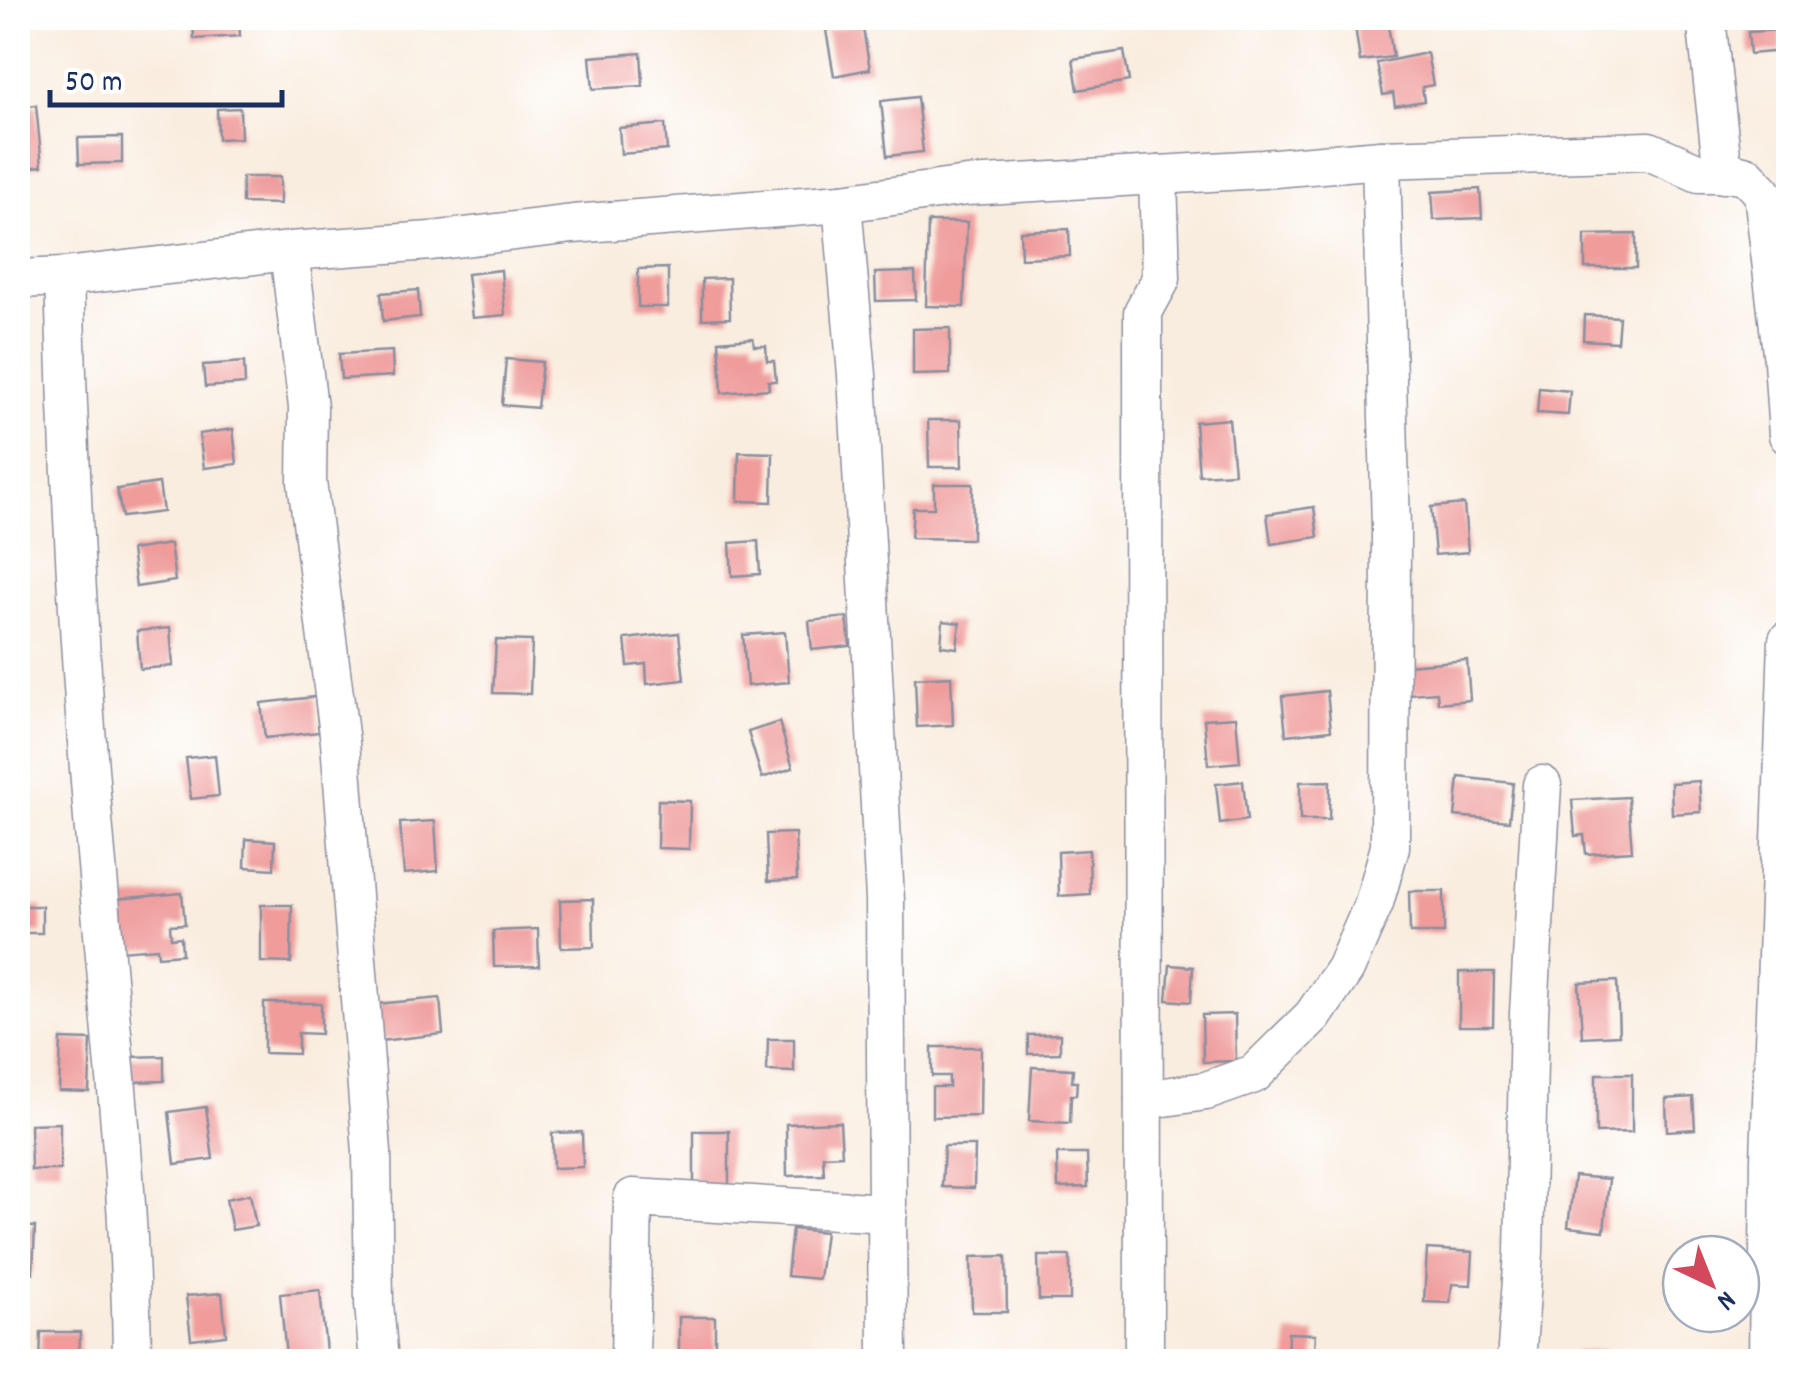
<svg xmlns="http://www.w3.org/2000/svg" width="1806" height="1379" font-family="Dekko,sans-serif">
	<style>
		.building { fill: #ef9c9b }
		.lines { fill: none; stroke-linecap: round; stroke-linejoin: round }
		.minor-casing { stroke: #8a8e9e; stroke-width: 41 }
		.minor { stroke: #fff; stroke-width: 38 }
	</style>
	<rect width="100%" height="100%" fill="#fff"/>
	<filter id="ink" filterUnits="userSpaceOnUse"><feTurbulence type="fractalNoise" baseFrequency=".01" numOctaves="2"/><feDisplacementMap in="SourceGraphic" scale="20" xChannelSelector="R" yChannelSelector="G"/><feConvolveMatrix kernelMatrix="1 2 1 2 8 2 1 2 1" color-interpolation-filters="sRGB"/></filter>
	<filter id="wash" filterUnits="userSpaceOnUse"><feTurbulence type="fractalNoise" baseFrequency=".0048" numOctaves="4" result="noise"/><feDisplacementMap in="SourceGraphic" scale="40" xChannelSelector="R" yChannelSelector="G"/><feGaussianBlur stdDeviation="2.25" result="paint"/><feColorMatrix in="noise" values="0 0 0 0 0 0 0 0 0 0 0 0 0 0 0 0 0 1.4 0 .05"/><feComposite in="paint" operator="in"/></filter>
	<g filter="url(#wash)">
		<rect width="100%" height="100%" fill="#f9eddf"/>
		<g id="blocks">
			<!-- building -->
			<g class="building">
				<path d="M193,18h46l1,18 -46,3z"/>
				<path d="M1371,18h16l6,39 -33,4 -5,-35 17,-2z"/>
				<path d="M862,23l8,46 -36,7 -8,-46z"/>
				<path d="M1781,30l1,21 -32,3 -2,-22z"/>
				<path d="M1124,51l5,30 -51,9 -5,-31z"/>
				<path d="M641,53l2,33 -50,3 -3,-32z"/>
				<path d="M1427,53l6,32 -11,2 2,14 -29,5 -2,-13 -10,2 -6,-32z"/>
				<path d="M917,97l6,55 -36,4 -6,-55z"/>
				<path d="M36,105l6,61 -24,3v-62z"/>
				<path d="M240,108l1,30 -23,1 -1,-30z"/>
				<path d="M665,124l2,26 -46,4 -2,-26z"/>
				<path d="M122,137v26l-43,1 -1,-26z"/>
				<path d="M242,177h38v27l-38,-1z"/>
				<path d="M1480,189l2,29 -48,2 -2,-28z"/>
				<path d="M928,222h39l-3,85 -38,-1z"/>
				<path d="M1069,229l1,27 -49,2 -1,-27z"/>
				<path d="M1636,234v34h-51v-33z"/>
				<path d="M668,268v39h-30v-38z"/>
				<path d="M501,270l4,45 -33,3 -5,-44z"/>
				<path d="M915,272l1,28 -40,1 -1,-28z"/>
				<path d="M729,278l1,40 -28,1v-40z"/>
				<path d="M418,290l2,27 -37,4 -2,-28z"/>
				<path d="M1584,315l35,2 -2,25 -34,-2z"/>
				<path d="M950,328v46l-37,1v-46z"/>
				<path d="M753,338l1,8h12l1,15h7l2,20h-8l1,8 -47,4 -3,-52z"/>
				<path d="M392,351l1,25 -52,3 -2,-25z"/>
				<path d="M506,359l36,3 -5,46 -35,-3z"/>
				<path d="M244,362l1,22 -40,3 -2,-22z"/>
				<path d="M1539,388l31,3 -2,24 -31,-2z"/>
				<path d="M1229,419l5,54 -35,2 -4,-53z"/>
				<path d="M928,420h33l1,47h-33z"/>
				<rect x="18" y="425" width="11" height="35"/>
				<path d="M233,429l4,35 -33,4 -5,-34z"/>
				<path d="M739,452l34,1 -1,49 -34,-1z"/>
				<path d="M159,483l4,29 -41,5 -5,-28z"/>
				<path d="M934,484h39l-1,55 -61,-1 2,-30h21z"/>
				<path d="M1464,504l4,48 -33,3 -4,-48z"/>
				<path d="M1314,507l4,30 -47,7 -4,-30z"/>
				<path d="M758,541l2,33 -28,2 -2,-33z"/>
				<path d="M170,544l5,37 -39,6 -5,-37z"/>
				<path d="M847,617l3,29 -38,4 -3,-29z"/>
				<path d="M943,621l17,2 -3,25 -16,-2z"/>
				<path d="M170,628l3,38 -33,3 -3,-38z"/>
				<path d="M785,632l4,50 -42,4 -4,-51z"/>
				<path d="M679,633l5,47 -37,4 -1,-20 -18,2 -3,-27z"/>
				<path d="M496,640l36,1 -2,53 -37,-1z"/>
				<path d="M1467,660l3,40 -32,3 -1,-11 -28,2 -2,-29z"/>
				<path d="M951,676l2,49 -36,2 -2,-49z"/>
				<path d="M1327,691l4,39 -45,5 -4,-39z"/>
				<path d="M315,697l4,35 -54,6 -4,-35z"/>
				<path d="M1236,717l4,45 -32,3 -4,-46z"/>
				<path d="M779,722l14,46 -31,10 -14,-46z"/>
				<path d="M215,755l4,41 -28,3 -5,-41z"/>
				<path d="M1459,777l54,6 -4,38 -54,-5z"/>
				<path d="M1243,781l4,39 -27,4 -4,-40z"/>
				<path d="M1330,781l-1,39h-29v-38z"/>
				<path d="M1699,781l2,31 -29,2 -1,-31z"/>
				<path d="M1628,797l4,54 -46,3 -2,-19 -9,1 -3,-36z"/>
				<path d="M658,800l32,1 -1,48 -32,-1z"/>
				<path d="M435,821l3,50 -34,3 -4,-51z"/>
				<path d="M795,833l2,47 -29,1 -2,-47z"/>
				<path d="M246,839l29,2 -1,28 -29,-2z"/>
				<path d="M1089,850l1,44 -31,2 -1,-44z"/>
				<path d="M1409,891h35v42h-34z"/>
				<path d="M182,893l3,31 -15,1 1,13 10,-1 1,17 -24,2 -1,-8 -37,3 -4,-52z"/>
				<path d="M593,899l1,48 -33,1 -1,-48z"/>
				<path d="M261,905h31l-1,58 -30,-1z"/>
				<rect x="18" y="906" width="24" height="27"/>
				<path d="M538,929l1,37 -45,1 -1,-36z"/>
				<path d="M1170,965l23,2 -2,35 -24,-2z"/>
				<path d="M1459,972h35l-1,54h-34z"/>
				<path d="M1617,981l2,54 -37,2 -3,-54z"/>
				<path d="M440,998l3,36 -64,7 -3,-37z"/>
				<path d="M264,1003h57v31l-23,-1v21l-34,-1z"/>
				<path d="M1235,1014l1,47 -33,1 -1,-47z"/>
				<path d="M1060,1034v19l-32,1v-19z"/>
				<path d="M61,1039l30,1 -2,52 -30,-1z"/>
				<path d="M768,1039h26v33l-27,-1z"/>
				<path d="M932,1047h49l-1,69 -48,1v-30h17v-11h-17z"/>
				<path d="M164,1056v25l-33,1 -1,-25z"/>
				<path d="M1032,1067l41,2 -1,13h5l-1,13h-5l-1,28 -41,-2z"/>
				<path d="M1596,1074h36v58l-36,1z"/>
				<path d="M1693,1097l2,32 -28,2 -1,-32z"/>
				<path d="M206,1107l7,52 -38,5 -6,-52z"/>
				<path d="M840,1122l2,33 -19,1 1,19 -37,1 -1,-52z"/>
				<path d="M60,1123v47h-29l-1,-46z"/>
				<rect x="694" y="1131" width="35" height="53"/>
				<path d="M582,1132l1,35 -30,1 -1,-35z"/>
				<path d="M944,1146h31l-1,42 -32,-1z"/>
				<path d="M1057,1154h30l1,33 -30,1z"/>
				<path d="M1574,1176l35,3 -5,52 -36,-4z"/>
				<path d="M250,1194l6,32 -24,4 -6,-31z"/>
				<path d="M18,1226l17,1 -2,46h-15z"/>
				<path d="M792,1229l33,3 -6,47 -32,-3z"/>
				<path d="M1427,1249l46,3 -2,33 -19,-1 -2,19 -26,-1z"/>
				<path d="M1006,1256l1,56h-35l-1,-55z"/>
				<path d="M1038,1256h32v44h-31z"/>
				<path d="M320,1290l6,62 -40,4 -6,-62z"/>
				<path d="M222,1293l4,42 -35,4 -5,-43z"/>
				<rect x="679" y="1317" width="36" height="45"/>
				<path d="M41,1332h39l-1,30h-39z"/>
				<path d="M1288,1333l28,1 -2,28h-27z"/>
				<path d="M1606,1351v11h-31l-1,-10z"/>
			</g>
		</g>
	</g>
	<g filter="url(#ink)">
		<use href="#blocks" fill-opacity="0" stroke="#8a8e9e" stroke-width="2.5"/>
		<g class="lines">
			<!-- minor casing -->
			<g class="minor-casing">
				<g id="minor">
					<path d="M1706,18l17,156"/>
					<path d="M842,203l15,172 28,525 3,462"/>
					<path d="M289,251l19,156 -1,75 33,260 32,410 2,152 5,58"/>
					<path d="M64,277c5,207 17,415 36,622 13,155 31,307 32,463"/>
					<path d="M18,279l46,-2 225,-26 142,-10 142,-17 269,-21 125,-17 296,-17 118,-10 268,-8 50,22h37l11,3 16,17 20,168 5,74"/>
					<path d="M1144,1100l62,-9 48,-17 59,-58 32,-47 29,-66 16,-56 1,-319 -10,-369"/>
					<path d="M630,1362l3,-164 255,15"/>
					<path d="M1144,1362l-1,-1050 18,-33 -3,-104"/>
					<path d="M1516,1362l8,-110 5,-239 13,-228"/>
					<path d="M1768,1362l2,-203 18,-519"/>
				</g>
			</g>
			<!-- minor -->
			<use href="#minor" class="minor"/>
		</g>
	</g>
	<!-- margin -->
	<rect width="1806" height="1379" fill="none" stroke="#fff" stroke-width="60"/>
	<!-- north arrow -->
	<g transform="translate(1711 1284) rotate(137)"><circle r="48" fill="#ffffff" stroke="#a4acbf" stroke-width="2.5"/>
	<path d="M0-8L18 38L0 25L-18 38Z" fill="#d1495b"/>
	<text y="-15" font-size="28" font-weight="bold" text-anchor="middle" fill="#1b2f5e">N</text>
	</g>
	<!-- scale -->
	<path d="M50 90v15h232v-15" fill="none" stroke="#1b2f5e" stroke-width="5"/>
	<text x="65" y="90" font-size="30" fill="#1b2f5e" stroke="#ffffff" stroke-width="8" paint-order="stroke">50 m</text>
</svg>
